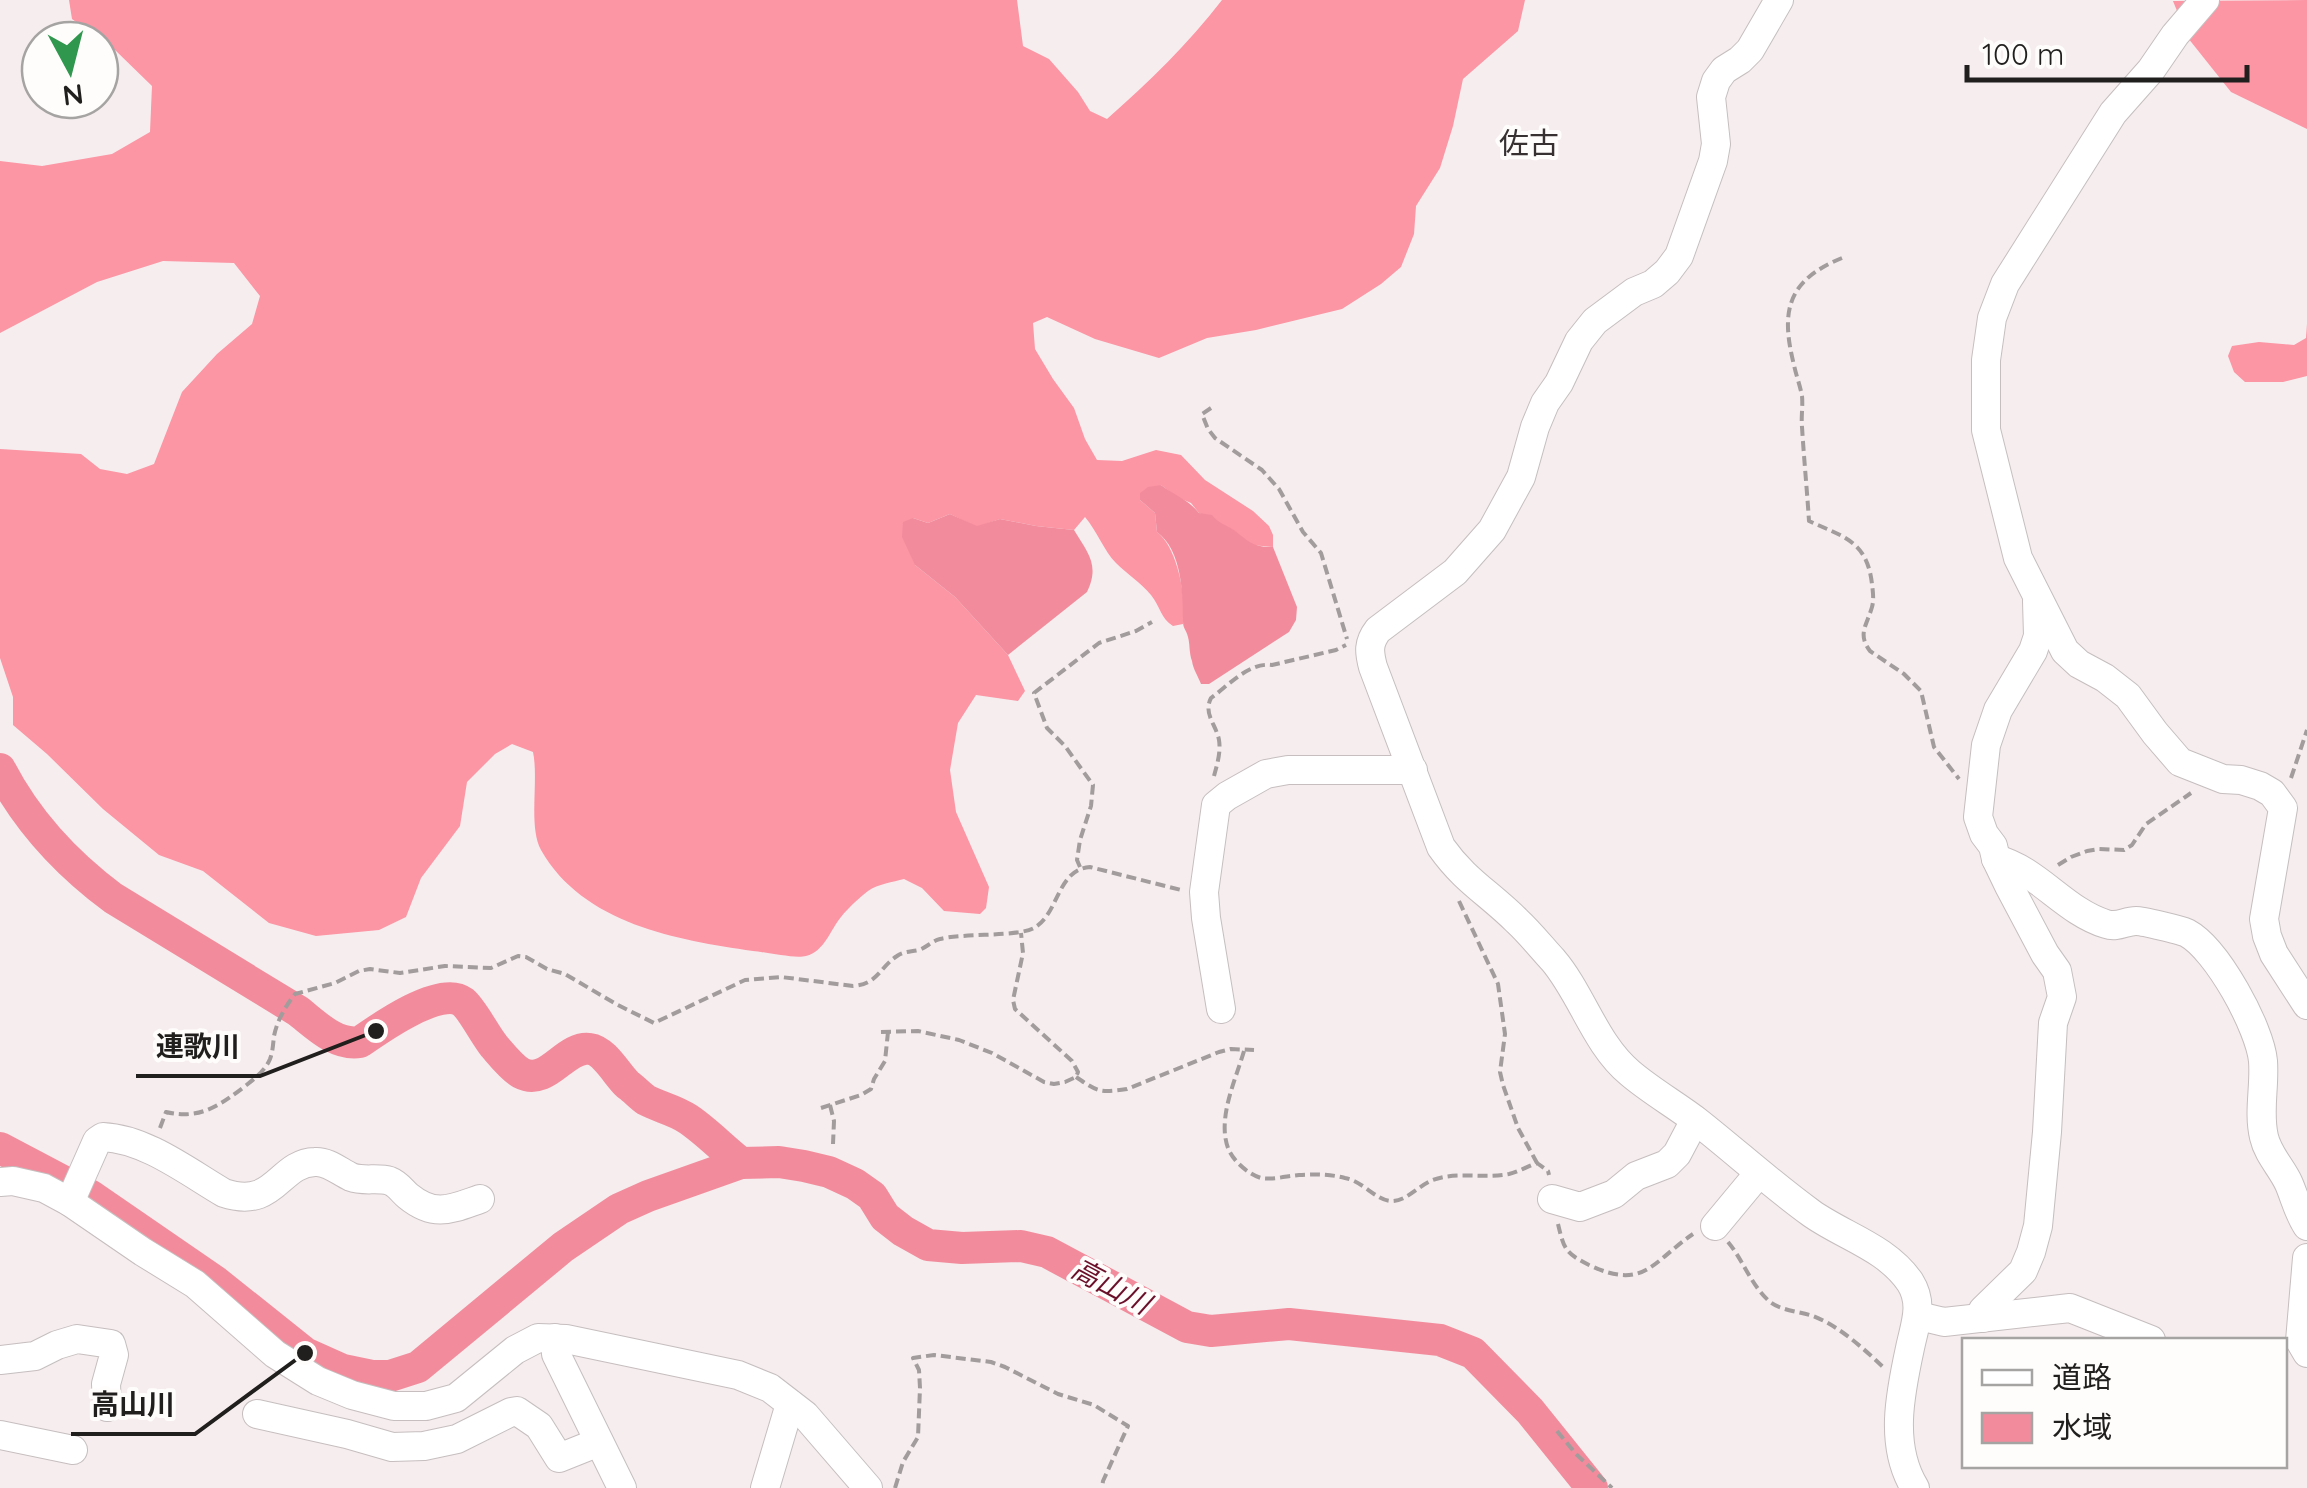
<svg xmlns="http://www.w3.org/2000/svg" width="2307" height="1488" font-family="Quicksand,'Noto Sans JP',sans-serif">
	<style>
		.forest { fill: #fc95a4 }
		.water { fill: #f28c9c }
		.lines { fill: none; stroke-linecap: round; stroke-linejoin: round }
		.river { stroke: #f28c9c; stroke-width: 32 }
		.minor-casing { stroke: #c6bebf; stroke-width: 30 }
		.path { stroke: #a29c9d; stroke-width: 4; stroke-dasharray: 10 5; stroke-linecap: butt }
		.minor { stroke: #fff; stroke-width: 28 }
		.labels { text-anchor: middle; stroke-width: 8; stroke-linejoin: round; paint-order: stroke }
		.water-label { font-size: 28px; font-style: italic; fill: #6b102a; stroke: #fffcfc }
		.quarter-label { font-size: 30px; fill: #373132; stroke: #fffcfc }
		.leader { fill: none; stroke: #211e1e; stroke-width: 4 }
		.callout-dot { fill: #211e1e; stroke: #fffcfc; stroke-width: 4 }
		.callout-label { font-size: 28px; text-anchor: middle; font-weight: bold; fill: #211e1e; stroke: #fffcfc; stroke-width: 8; stroke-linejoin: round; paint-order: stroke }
	</style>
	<rect width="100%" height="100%" fill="#f5edee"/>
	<!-- forest -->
	<g class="forest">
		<path d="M69,0h948l6,46 26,13 29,33 12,19 17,8c42,-37 81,-75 115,-119h303l-7,31 -55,48 -10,47 -13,42 -24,38 -2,28 -13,33 -20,17 -39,25 -86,21 -49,8 -48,20 -64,-19 -48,-22 -14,6 2,26 18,30 21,29 11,31 12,21 25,1 34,-11 25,5 24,25 48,31 16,15 4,9v12l-21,-2 -10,-6 -9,-9 -34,-17 -8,-10 -14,-6 -16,-12 -21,15 15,13 2,19c21,16 30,68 26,92l-10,2c-12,-7 -13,-20 -22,-31 -11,-13 -24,-21 -35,-32 -12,-12 -19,-32 -31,-46l-11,13 -38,-4 -36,-7 -23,8 -27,-13 -22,9 -15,-5 2,47 40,32 53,58 17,36 -7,10 -42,-6 -18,28 -8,47 6,42 33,75 -3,21 -6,6 -36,-3 -22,-23 -18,-9c-11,3 -26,5 -36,12 -9,7 -20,17 -27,26 -11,13 -16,34 -35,39 -11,3 -40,-4 -53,-5 -76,-11 -170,-27 -212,-101 -13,-24 -2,-70 -8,-98l-21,-8 -17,10 -28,28 -7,44 -39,52 -15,39 -27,13 -63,6 -47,-13 -66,-52 -44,-16 -56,-46 -56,-55 -34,-29v-28l-13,-39v-209l81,5 19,15 27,5 27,-10 28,-72 35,-38 35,-30 8,-28 -26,-33 -71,-2 -66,21 -97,51v-172l42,5 70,-12 38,-22 2,-46 -38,-37 -42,-30z"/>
		<path d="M2307,0v129l-76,-37 -43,-54 -15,-37z"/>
		<path d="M2307,324v52l-24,6h-38l-11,-10 -6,-16 4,-10 27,-4 35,3 12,-7z"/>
	</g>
	<!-- water -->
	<g class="water">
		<path d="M1161,485c13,10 28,15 38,28l13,2c7,9 13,9 22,15 14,11 20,18 39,17l24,60 -1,13 -7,12 -80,52h-8c-3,-8 -8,-15 -9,-23 -3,-8 -2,-17 -4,-24 -2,-8 -5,-8 -5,-16 0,-27 -1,-71 -26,-89l-2,-19 -15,-13v-7l8,-6z"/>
		<path d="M950,514l27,12 23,-7 36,7 38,4c14,23 26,35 13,62l-79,63 -53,-58 -40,-32 -13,-28 1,-15 10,-4 15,5z"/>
	</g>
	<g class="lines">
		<!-- river -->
		<g class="river">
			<path d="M0,769c27,52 66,94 113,129l185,113c18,14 38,35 62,31 20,-14 81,-57 103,-40 9,7 22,33 31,44 7,8 17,21 27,27 27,14 44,-28 69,-24 15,2 27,26 38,36 6,4 12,11 18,15 13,7 29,10 42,19 18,12 35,30 53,44"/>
			<path d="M0,1148l91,48 125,86 89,71 38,17 29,6h18l28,-9 145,-120 56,-38 29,-13 93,-33 38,-1 25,4 25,6 26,12 17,12 13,21 18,14 25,14 34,3 59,-2 26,6 140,75 24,4 78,-7 151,16 33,13 57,58 62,77"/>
		</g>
		<!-- minor casing -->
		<g class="minor-casing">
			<g id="minor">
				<path d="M1779,0l-29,50 -10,10 -16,10 -8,11 -5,16 5,47 -3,17 -34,95 -12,16 -14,12 -19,8 -39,29 -16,20 -20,42 -14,20 -10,24 -14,50 -29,53 -37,42 -77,58c-10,13 -9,22 -5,37l68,180c24,34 48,46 76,74 13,12 24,26 36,39 29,34 42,84 77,113 21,18 46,32 68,49 38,30 73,62 113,91 32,23 75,34 99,69 14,22 5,42 0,66 -10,46 -21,98 5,140"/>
				<path d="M2205,0l-30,35 -24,35 -38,43 -108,171 -13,34 -6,42v70l32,128 47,93 14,13 26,14 23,18 27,37 25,29 43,17 18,1 19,6 12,7 11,15 -19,111 3,17 7,18 33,51"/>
				<path d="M1996,859c42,11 68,52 110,65 12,4 19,-3 30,-3 7,0 44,9 51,12 30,16 73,95 76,128 2,26 -5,51 1,76 4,18 18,31 25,47 6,14 9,28 18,42"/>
				<path d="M1221,1009l-15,-91 -2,-26 12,-87 11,-9 39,-22 22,-4h125"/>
				<path d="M0,1182l13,-1 31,7 26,14 73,50 52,32 80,70 43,27 34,14 42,11h32l30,-8 59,-48 23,-12 28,1 172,36 32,13 35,27 63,73"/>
				<path d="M1552,1199l28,8 34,-13 22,-18 31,-12 10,-10 18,-34"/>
				<path d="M70,1202l27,-61 6,-4c43,2 85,35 121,56 52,17 54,-30 91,-31 13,-1 25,10 36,15 13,5 26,0 39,4 8,3 12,10 18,15 27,22 43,13 72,3"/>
				<path d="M1715,1226l44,-53"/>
				<path d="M2307,1258l-7,83 7,12"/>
				<path d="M1919,1316l25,6 126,-14 81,32"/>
				<path d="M1983,1318v-8l40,-39 8,-19 7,-26 9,-94 6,-109 9,-26 -5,-26 -12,-17 -36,-68 -13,-27 -3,-13 -9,-12 -6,-17 8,-72 12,-35 35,-59 5,-15 -1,-35"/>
				<path d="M555,1338l1,16 66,134"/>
				<path d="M0,1360l35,-4 22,-11 20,-6 34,5 3,11 -8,29 1,23"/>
				<path d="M257,1414l90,20 45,13 32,-1 33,-7 54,-27 6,-1 22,15 20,32 40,-16"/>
				<path d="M0,1435l73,15"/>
				<path d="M765,1488l25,-84"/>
			</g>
		</g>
		<!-- path -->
		<g class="path">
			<path d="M1842,258c-54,22 -62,52 -48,107 2,10 6,20 8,31 1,10 -1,21 0,31 2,32 5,63 7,94 35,16 58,20 63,63 1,8 2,16 0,23 -5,18 -15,27 -2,44l34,23 17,17 13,56 25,32"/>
			<path d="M1211,408l-9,6 6,15 7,9 47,32 17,19 24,43 18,21 26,86"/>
			<path d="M1214,776c3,-11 7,-24 5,-36 -3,-16 -16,-26 -8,-42 18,-13 38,-36 61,-33l64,-15 10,-5"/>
			<path d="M2291,778l16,-48"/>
			<path d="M2058,865l13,-8 16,-6 12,-2 25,1 8,-5 14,-21 45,-31"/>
			<path d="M1080,867l-3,-7 3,-20 11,-34 2,-21 -28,-39 -18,-18 -13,-35 65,-50 37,-12 16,-9"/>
			<path d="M1459,901l39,83 7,50 -5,38 3,13 15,43 19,35"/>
			<path d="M881,1032l37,-1 41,9 33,13 52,29 10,2 11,-2 11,-5 2,-5 -6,-11 -57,-52 -2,-9 10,-47 -2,-20"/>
			<path d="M1244,1051c-8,28 -27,67 -16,97 5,13 20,26 33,30 12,2 26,-2 38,-3 16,-1 31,-1 46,3 18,3 31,23 47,23 15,0 27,-16 41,-21 25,-9 50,-1 76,-6 9,-2 19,-8 28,-11l11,8 1,4"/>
			<path d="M1076,1077c22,15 24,16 51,12l92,-37 12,-3 23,1"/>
			<path d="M830,1105l4,16 -1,23"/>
			<path d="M821,1108l40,-13 10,-6 3,-10 11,-18 3,-29"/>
			<path d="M160,1128l6,-16c33,8 53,-6 78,-25 10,-8 21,-16 26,-28 3,-8 3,-15 4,-23 3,-15 11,-29 21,-42l40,-11 24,-12 11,-2 30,4 45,-7 46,2 27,-12 8,1 21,12 18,5 51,30 38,19 91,-43 36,-3 72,9c25,-2 26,-18 44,-30 7,-5 14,-4 22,-6 8,-3 13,-9 21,-11 22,-6 78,-2 94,-11 25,-14 23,-59 56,-61l91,23"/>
			<path d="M1558,1224c6,25 7,29 31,41 55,26 63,-3 104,-31"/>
			<path d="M1728,1242c15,18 23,43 41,59 12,10 29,10 44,15 26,10 50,32 70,51"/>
			<path d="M1557,1431l19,23 36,34"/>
			<path d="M895,1488l8,-26 15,-25 2,-49 -1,-18 -6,-12 21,-3 57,7 14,5 53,27 36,11 34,21 -25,55 -1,7"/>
		</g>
		<!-- minor -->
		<use href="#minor" class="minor"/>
	</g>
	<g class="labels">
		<!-- water labels -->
		<g class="water-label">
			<text transform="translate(1111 1286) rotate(28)" y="10">高山川</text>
		</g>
		<!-- quarter labels -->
		<g class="quarter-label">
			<text x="1529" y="154">佐古</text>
		</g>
	</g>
	<!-- callouts -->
	<path class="leader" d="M376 1031L260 1076H136M305 1353L195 1434H71"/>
	<g class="callout-dot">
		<circle cx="376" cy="1031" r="10"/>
		<circle cx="305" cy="1353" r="10"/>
	</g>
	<g class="callout-label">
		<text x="198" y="1056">連歌川</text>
		<text x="133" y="1414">高山川</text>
	</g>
	<!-- legend -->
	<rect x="1962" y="1338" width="325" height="130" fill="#fffcfc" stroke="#a6a3a3" stroke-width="2.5"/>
	<rect x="1982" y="1370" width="50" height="15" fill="#ffffff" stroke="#a6a3a3" stroke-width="2.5"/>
	<text x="2052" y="1388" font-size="30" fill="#211e1e">道路</text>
	<rect x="1982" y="1413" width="50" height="30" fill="#f28c9c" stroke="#a6a3a3" stroke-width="2.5"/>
	<text x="2052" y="1438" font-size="30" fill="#211e1e">水域</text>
	<!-- north arrow -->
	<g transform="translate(70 70) rotate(173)"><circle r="48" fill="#fffcfc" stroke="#a6a3a3" stroke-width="2.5"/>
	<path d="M0-8L18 38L0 25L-18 38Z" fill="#2f974e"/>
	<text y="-15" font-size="28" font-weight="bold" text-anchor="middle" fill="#211e1e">N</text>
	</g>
	<!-- scale -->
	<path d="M1967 65v15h280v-15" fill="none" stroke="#211e1e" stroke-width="5"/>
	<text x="1982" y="65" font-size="30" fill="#211e1e" stroke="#fffcfc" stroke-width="8" paint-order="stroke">100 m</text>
</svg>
